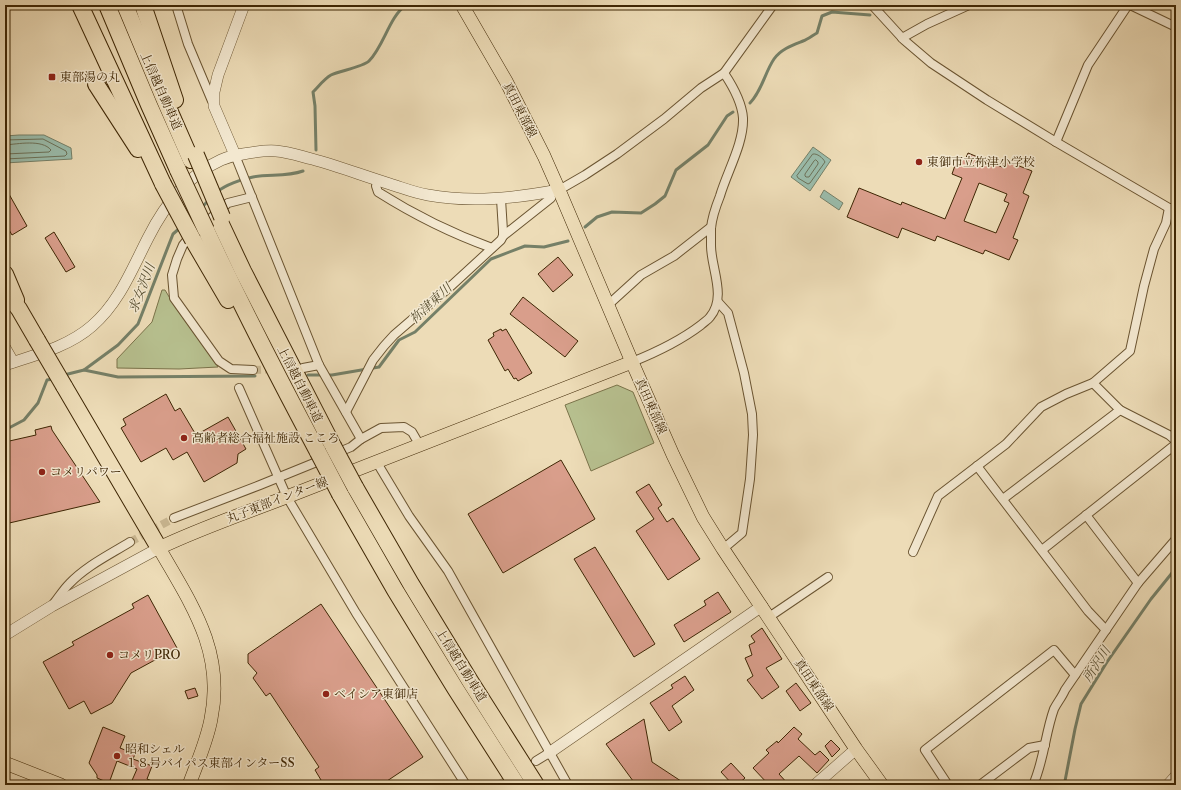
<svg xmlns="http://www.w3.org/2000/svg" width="1181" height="790" font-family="'Libre Caslon Text','Noto Serif JP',serif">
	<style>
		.green { fill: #b7c08f; stroke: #7a734a }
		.water { fill: #9abcab; stroke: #758068 }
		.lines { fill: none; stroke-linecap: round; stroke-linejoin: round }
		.shore { stroke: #6c7158; stroke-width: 1 }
		.stream { stroke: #758068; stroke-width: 3 }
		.building { fill: #d99e8b; stroke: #3e2604; fill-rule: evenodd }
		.minor-tunnel { stroke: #cab893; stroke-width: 8; stroke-dasharray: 8 4; stroke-linecap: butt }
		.minor-casing { stroke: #6a5431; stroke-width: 10 }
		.tertiary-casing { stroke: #6a5431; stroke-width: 12 }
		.primary-casing { stroke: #3e2604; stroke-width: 14 }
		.motorway-casing { stroke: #3e2604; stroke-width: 18 }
		.minor { stroke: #f3e8d0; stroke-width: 8 }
		.tertiary { stroke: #f3e8d0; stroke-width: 11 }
		.primary { stroke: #eddcb7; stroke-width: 13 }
		.motorway { stroke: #eddcb7; stroke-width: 16 }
		.motorway-bridge-casing { stroke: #3e2604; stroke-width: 18; stroke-linecap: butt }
		.motorway-bridge { stroke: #eddcb7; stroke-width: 16 }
		.poi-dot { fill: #8f2418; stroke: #f3e8d0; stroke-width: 1.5 }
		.labels { text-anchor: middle; stroke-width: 3; stroke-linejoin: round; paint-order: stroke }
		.poi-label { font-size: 12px; fill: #3e2604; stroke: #f3e8d0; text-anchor: start }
		.street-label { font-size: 12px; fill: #3e2604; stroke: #f3e8d0 }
		.water-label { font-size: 13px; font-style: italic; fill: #554c2e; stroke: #f3e8d0 }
	</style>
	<rect width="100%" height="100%" fill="#eddcb7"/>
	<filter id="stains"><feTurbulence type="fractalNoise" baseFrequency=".005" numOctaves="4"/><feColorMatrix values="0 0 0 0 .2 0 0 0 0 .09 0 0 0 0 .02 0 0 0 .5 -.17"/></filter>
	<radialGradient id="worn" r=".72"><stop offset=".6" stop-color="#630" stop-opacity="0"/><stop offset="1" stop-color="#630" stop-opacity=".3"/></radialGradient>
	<!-- green -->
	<g class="green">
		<path d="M162,290h3l9,15 34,44 10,18 -39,2 -62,-1v-9l35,-37z"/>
		<path d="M617,385l16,7 21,51 -63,28 -26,-66z"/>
	</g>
	<!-- water -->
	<g class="water">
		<path d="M19,135h25l27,13 1,11 -67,4v-27z"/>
		<path d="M813,147l18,13 -21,31 -19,-14z"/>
		<path d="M824,190l19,13 -4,7 -19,-13z"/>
	</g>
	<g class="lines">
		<!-- shore -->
		<g class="shore">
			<path d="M5,140l38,-1 23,12 1,3 -2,2 -60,3"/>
			<path d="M5,145c13,-1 37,-6 46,5l-2,2 -44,2"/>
			<path d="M813,154c4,-1 10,4 12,8l-15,21 -2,1 -10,-6 -1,-2z"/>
			<path d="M816,160l2,2v2l-9,13h-3l-1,-1v-2l9,-13z"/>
		</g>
		<!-- stream -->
		<g class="stream">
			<path d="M750,103c12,-12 15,-31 24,-44 7,-10 19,-14 29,-18 5,-2 10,-6 14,-8l5,-17 10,-4 38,3"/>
			<path d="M316,150l-1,-44 -2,-14c6,-6 11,-13 18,-17 8,-4 32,-8 38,-14 15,-15 20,-44 37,-56"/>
			<path d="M217,192c8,-7 25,-13 36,-15 17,-3 33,0 50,-6"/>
			<path d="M201,208l9,-9"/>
			<path d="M585,227l12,-10 15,-5 29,1 14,-9 10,-8 11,-26 32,-25 19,-29 6,-4"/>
			<path d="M84,370l34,7 137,-1"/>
			<path d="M64,375l20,-5 34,-25 20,-21 35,-90 8,-7"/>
			<path d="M308,375h24l47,-8 20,-27 16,-8 76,-73 34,-13 19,1 24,-6"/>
			<path d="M5,430l19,-10 14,-17 9,-23 6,-1"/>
			<path d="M1062,785l3,-4 10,-52 6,-25 26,-42 44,-63 25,-31"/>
		</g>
	</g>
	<!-- building -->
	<g class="building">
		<path d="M968,153l34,14 2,-7 28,11 -9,22 6,3 -16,42 5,2 -9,20 -24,-10 -2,4 -46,-18 -2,5 -33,-13 -4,10 -51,-21 12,-29 42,17 1,-3 43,17 17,-41 -10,-4 6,-17 7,3zM979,183l28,11 -3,7 5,2 -13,30 -32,-12z"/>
		<path d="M5,187l22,39 -15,9 -7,-12z"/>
		<path d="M54,232l21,35 -9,5 -21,-34z"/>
		<path d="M558,257l15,18 -20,17 -15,-18z"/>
		<path d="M523,297l55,44 -13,16 -55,-43z"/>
		<path d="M501,329l1,2 4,-2 26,44 -14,8 -2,-3 -2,1 -6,-10 -3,2 -17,-31 6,-4 -1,-3z"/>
		<path d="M166,394l9,17 5,-3 16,27 32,-18 18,32 -8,5 -1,9 -33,19 -17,-30 -14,8 -7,-12 -25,14 -20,-34 5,-3 -3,-6z"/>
		<path d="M51,426l1,4 48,72 -95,22v-82l31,-7 -1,-5z"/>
		<path d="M561,460l34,59 -92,54 -35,-59z"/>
		<path d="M649,484l13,21 -4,3 9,14 6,-4 27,41 -32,21 -32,-49 18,-12 -18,-27z"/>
		<path d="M595,547l60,97 -21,13 -60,-98z"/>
		<path d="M718,592l13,20 -47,30 -10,-17 32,-20 -2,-4z"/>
		<path d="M148,595l29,53 -46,25 -19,30 -21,11 -7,-13 -15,8 -26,-47 31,-17 -2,-3 62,-34 -2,-4z"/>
		<path d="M321,604l102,153 -42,28h-57l-9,-15 4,-3 -49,-74 -4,3 -13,-18 4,-5 -9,-10v-9z"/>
		<path d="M762,628l20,31 -16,9 13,19 -17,12 -15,-19 6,-4 -8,-18 7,-3 -3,-10 6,-3 -4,-6z"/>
		<path d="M685,676l9,14 -22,16 10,16 -13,9 -19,-28 23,-15 -2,-3z"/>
		<path d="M796,683l15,20 -11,8 -14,-20z"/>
		<path d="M195,688l3,8 -10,3 -3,-8z"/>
		<path d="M644,719l8,43 35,23h-51l-30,-41z"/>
		<path d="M103,727l22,9 -5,12 15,6 -2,5 19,7 -5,13 15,6h-32l7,-16 -20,-8 -8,22 -12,-5v-3l-8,-12z"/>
		<path d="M794,727l8,7 -4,5 17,16 5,-4 9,9 -12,13 -18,-17 -20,18 10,11h-20l-16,-17 16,-15 -3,-3 11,-9 1,2z"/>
		<path d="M831,740l9,9 -8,8 -7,-11z"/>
		<path d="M731,763l14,15 -8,7h-4l-12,-13z"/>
	</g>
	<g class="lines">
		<!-- minor-tunnel -->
		<g class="minor-tunnel">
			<path d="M253,370l23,-1"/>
			<path d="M130,542l44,-24"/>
			<path d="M498,785l15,-9"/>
		</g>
		<!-- minor casing -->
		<g class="minor-casing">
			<g id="minor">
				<path d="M176,5l12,39 24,57"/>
				<path d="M872,5l32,35 27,23 56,37 69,42 113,66 7,3"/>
				<path d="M1130,5l46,22"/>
				<path d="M902,38l25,-14 42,-19"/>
				<path d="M1056,142l32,-77 40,-60"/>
				<path d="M235,155l84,210 42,74 -10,8 -17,7"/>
				<path d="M378,180l-2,6 2,6c38,24 72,41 114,56"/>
				<path d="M559,190l26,-15 32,-21 47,-35 37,-31 23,-15 49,-68"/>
				<path d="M203,225l25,-22 24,-6"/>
				<path d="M192,234l-9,11 -6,14 -5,16 2,23 45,63 12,8 22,1"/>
				<path d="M503,236l48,-38"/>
				<path d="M718,302l10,11 16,60 8,41 1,21 -3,44 -8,54 -19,16"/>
				<path d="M608,305l33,-30 33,-19 37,-29"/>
				<path d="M632,362c25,-10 48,-21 69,-37 3,-3 7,-5 9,-8 17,-20 1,-49 1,-71 0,-6 0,-12 0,-18 1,-10 5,-22 9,-32 7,-24 24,-53 23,-78 -1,-15 -11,-33 -19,-45"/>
				<path d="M303,368l16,-3"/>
				<path d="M1093,383l27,27 49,25 7,6"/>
				<path d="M239,388l48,109 69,116 110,172"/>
				<path d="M346,412l27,-52 11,-14 10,-11 57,-49 50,-46 2,-4v-5l-2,-32"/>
				<path d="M361,439l20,-11 23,-1 8,5 7,12"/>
				<path d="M376,461l33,55 39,55 120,214"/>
				<path d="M977,466l111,145 18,19"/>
				<path d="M1003,499l117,-89"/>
				<path d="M1086,515l52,68"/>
				<path d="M174,518l86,-33 64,-26"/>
				<path d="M1042,550l134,-106"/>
				<path d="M913,552l25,-56 68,-52 35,-37 25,-13 27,-11 37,-32 14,-65 10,-37 12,-26 3,-15"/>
				<path d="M54,603c5,-6 9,-13 15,-19 17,-18 40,-29 61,-42"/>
				<path d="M769,617l59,-40"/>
				<path d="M536,761l13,-8"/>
				<path d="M948,785l-23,-35 129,-100 21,25"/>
				<path d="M980,785l49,-37 16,-3"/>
				<path d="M1033,785c11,-24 12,-51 21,-76 3,-6 8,-12 11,-19l73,-107 38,-44"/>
			</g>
		</g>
		<!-- tertiary casing -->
		<g class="tertiary-casing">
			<g id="tertiary">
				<path d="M235,155l-21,-49v-14l4,-17 26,-70"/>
				<path d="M5,348l8,14"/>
				<path d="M5,365c30,-10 63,-18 87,-39 27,-23 40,-57 56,-88 16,-32 40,-63 73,-78 7,-3 15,-5 22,-6 11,-2 22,-4 33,-3 12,1 24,5 36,8 26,7 52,17 78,25 13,4 25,9 38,11 44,8 88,3 131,-5"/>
				<path d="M5,635l47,-29 107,-58"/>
				<path d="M549,753l213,-147"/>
				<path d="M815,785l41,-36"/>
				<path d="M1168,785l8,-9"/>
			</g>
		</g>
		<!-- primary casing -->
		<g class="primary-casing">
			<g id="primary">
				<path d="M462,5l44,76 38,75 15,34 73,172 41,93 30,62 20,32 133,200 26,36"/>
				<path d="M5,763l56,22"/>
				<path d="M189,785c8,-22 18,-44 22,-66 14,-68 -20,-115 -52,-171 46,-22 95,-38 143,-57 110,-44 220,-87 330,-129"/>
			</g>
		</g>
		<!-- motorway casing -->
		<g class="motorway-casing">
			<g id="motorway">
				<path d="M80,5l83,179"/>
				<path d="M107,5l42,100 29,65"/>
				<path d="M125,5l38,91 28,64"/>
				<path d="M143,5l32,95"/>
				<path d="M96,84l42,65"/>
				<path d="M219,220l24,51 90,175"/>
				<path d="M206,230c35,75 73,149 112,222"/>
				<path d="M193,240l35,60"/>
				<path d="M5,274l11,26"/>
				<path d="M5,291l14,18 18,31"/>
				<path d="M64,386l95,162"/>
				<path d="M355,487l56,97 59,97 66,104"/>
				<path d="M340,494l55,96 60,98 62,97"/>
			</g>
		</g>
		<!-- minor -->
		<use href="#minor" class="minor"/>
		<!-- tertiary -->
		<use href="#tertiary" class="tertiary"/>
		<!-- primary -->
		<use href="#primary" class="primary"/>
		<!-- motorway -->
		<use href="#motorway" class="motorway"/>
		<!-- motorway-bridge casing -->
		<g class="motorway-bridge-casing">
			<g id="motorway-bridge">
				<path d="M196,155l26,62"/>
				<path d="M178,170l28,60"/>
				<path d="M163,184l30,56"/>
				<path d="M37,340l27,46"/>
				<path d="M333,446l22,41"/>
				<path d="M318,452l22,42"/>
			</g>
		</g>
		<!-- motorway-bridge -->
		<use href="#motorway-bridge" class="motorway-bridge"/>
	</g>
	<!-- markers -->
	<g class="poi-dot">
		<rect x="48" y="73" width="8" height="8" rx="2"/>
		<circle cx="919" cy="162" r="4"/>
		<circle cx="184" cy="438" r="4"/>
		<circle cx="42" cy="472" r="4"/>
		<circle cx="110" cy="655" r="4"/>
		<circle cx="326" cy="694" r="4"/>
		<circle cx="117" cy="756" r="4"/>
	</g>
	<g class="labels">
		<!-- poi labels -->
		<g class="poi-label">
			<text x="60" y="81">東部湯の丸</text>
			<text x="927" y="166">東御市立祢津小学校</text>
			<text x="192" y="442">高齢者総合福祉施設 こころ</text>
			<text x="50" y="476">コメリパワー</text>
			<text x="118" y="659">コメリPRO</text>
			<text x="334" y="698">ベイシア東御店</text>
			<text x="125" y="753">昭和シェル<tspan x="125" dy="14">１８号バイパス東部インターSS</tspan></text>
		</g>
		<!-- street labels -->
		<g class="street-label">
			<text transform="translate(161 91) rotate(66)" y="4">上信越自動車道</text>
			<text transform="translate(520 110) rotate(63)" y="4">真田東部線</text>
			<text transform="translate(300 384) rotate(63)" y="4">上信越自動車道</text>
			<text transform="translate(651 406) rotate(66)" y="4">真田東部線</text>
			<text transform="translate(277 500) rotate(-21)" y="4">丸子東部インター線</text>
			<text transform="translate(461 665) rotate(58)" y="4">上信越自動車道</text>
			<text transform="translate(814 685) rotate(56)" y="4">真田東部線</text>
		</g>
		<!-- water labels -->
		<g class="water-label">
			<text transform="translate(141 288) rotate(-69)" y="5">求女沢川</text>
			<text transform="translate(430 303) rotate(-43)" y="5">祢津東川</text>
			<text transform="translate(1096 664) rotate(-57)" y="5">所沢川</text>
		</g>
	</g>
	<!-- margin -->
	<rect width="1181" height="790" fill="none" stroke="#eddcb7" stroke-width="20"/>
	<rect x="6" y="6" width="1169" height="778" fill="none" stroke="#3e2604" stroke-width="2"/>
	<rect x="10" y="10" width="1161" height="770" fill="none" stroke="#3e2604"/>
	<rect width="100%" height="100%" filter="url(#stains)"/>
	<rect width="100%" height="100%" fill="url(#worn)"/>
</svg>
